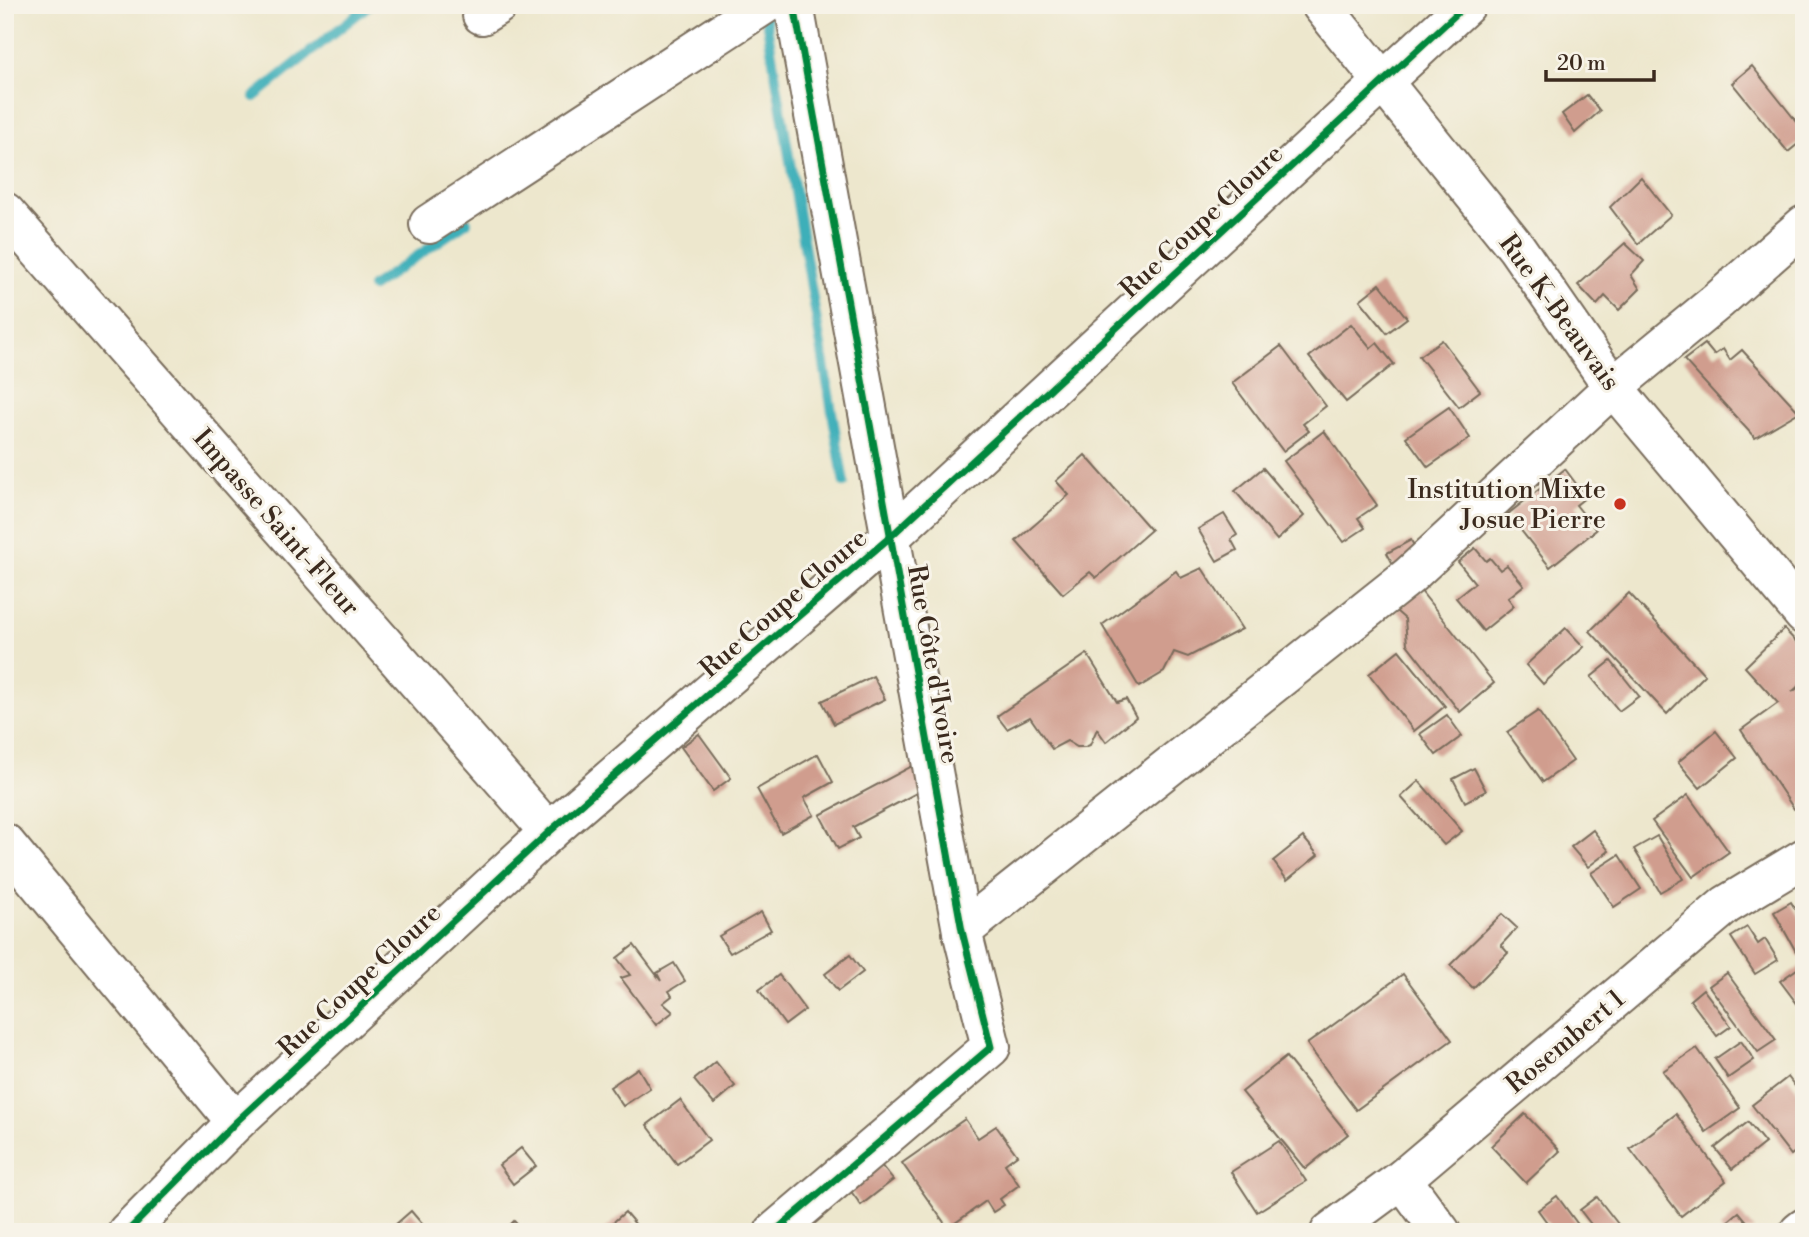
<svg xmlns="http://www.w3.org/2000/svg" width="1809" height="1237" font-family="'Libre Bodoni',serif">
	<style>
		.lines { fill: none; stroke-linecap: round; stroke-linejoin: round }
		.stream { stroke: #3eafb9; stroke-width: 10 }
		.building { fill: #d09d8e }
		.minor-casing { stroke: #796c5b; stroke-width: 42 }
		.minor { stroke: #fff; stroke-width: 38 }
		.cycleway-casing { stroke: #f7f3e8; stroke-width: 11 }
		.cycleway { stroke: #00873e; stroke-width: 7 }
		.poi-dot { fill: #c8321e; stroke: #f7f3e8; stroke-width: 2.5 }
		.labels { text-anchor: middle; stroke-width: 6; stroke-linejoin: round; paint-order: stroke }
		.street-label { font-size: 26px; fill: #3b2a1e; stroke: #f7f3e8 }
		.poi-label { font-size: 26px; fill: #3b2a1e; stroke: #f7f3e8; text-anchor: end }
	</style>
	<rect width="100%" height="100%" fill="#f7f3e8"/>
	<filter id="ink" filterUnits="userSpaceOnUse"><feTurbulence type="fractalNoise" baseFrequency=".0143" numOctaves="2"/><feDisplacementMap in="SourceGraphic" scale="14" xChannelSelector="R" yChannelSelector="G"/><feConvolveMatrix kernelMatrix="1 2 1 2 8 2 1 2 1" color-interpolation-filters="sRGB"/></filter>
	<filter id="wash" filterUnits="userSpaceOnUse"><feTurbulence type="fractalNoise" baseFrequency=".00686" numOctaves="4" result="noise"/><feDisplacementMap in="SourceGraphic" scale="28" xChannelSelector="R" yChannelSelector="G"/><feGaussianBlur stdDeviation="1.57" result="paint"/><feColorMatrix in="noise" values="0 0 0 0 0 0 0 0 0 0 0 0 0 0 0 0 0 1.4 0 .05"/><feComposite in="paint" operator="in"/></filter>
	<g filter="url(#wash)">
		<rect width="100%" height="100%" fill="#ede7cd"/>
		<g class="lines">
			<!-- stream -->
			<g class="stream">
				<path d="M765,13l79,470"/>
				<path d="M254,97l115,-92"/>
				<path d="M372,287l95,-65"/>
			</g>
		</g>
		<g id="blocks">
			<!-- building -->
			<g class="building">
				<path d="M1752,66l52,65v8l-16,13 -56,-69z"/>
				<path d="M1587,95l13,16 -25,22 -13,-19z"/>
				<path d="M1641,177l30,38 -33,29 -28,-37z"/>
				<path d="M1625,243l19,18 -13,14 9,14 -21,21 -14,-14 -8,9 -19,-20z"/>
				<path d="M1380,284l27,34 -20,15 -27,-33z"/>
				<path d="M1351,324l20,24 6,-5 17,21 -48,38 -37,-45z"/>
				<path d="M1442,340l38,51 -21,16 -40,-51z"/>
				<path d="M1705,344l9,11 9,-6 7,11 12,-10 57,62 -44,26 -71,-78z"/>
				<path d="M1281,346l45,60 -23,18 6,7 -26,20 -51,-68z"/>
				<path d="M1449,407l21,31 -42,29 -22,-30z"/>
				<path d="M1324,431l53,74 -19,13 7,10 -21,14 -60,-81z"/>
				<path d="M1085,455l66,75 -55,48 -6,-6 -27,22 -47,-53 53,-46 -13,-14z"/>
				<path d="M1263,468l41,48 -27,24 -42,-49z"/>
				<path d="M1565,469l21,28 -10,8 20,25 -46,37 -42,-53z"/>
				<path d="M1224,514l13,21 -6,4 6,11 -20,11 -19,-32z"/>
				<path d="M1411,540l8,16 -24,12 -8,-15z"/>
				<path d="M1475,548l11,13 4,-3 10,12 7,-5 17,20 -16,13 6,8 -31,25 -27,-33 19,-15 -17,-21z"/>
				<path d="M1202,568l40,61 -54,28 -14,-5 -10,20 -25,15 -37,-62 74,-54 5,7z"/>
				<path d="M1420,590l74,93 -34,29 -53,-68 -2,-25 -9,-8z"/>
				<path d="M1629,593l76,82 -38,39 -77,-83z"/>
				<path d="M1566,628l18,19 -41,37 -17,-19z"/>
				<path d="M1784,629l20,21v31l-12,11 12,-8v119l-10,6 -53,-79 37,-27 -33,-36z"/>
				<path d="M1399,650l46,56 -31,25 -45,-57z"/>
				<path d="M1087,654l30,48 9,-3 10,18 -30,25 -9,-13 -7,16 -5,2h-8l-10,-6 -15,8 -22,-32 -23,12 -10,-13z"/>
				<path d="M1611,661l28,35 -20,15 -28,-34z"/>
				<path d="M873,676l12,23 -51,25 -12,-23z"/>
				<path d="M1538,711l35,50 -30,21 -36,-50z"/>
				<path d="M1447,715l15,21 -26,19 -16,-21z"/>
				<path d="M1716,731l21,27 -37,30 -22,-26z"/>
				<path d="M699,734l32,44 -18,13 -32,-44z"/>
				<path d="M818,754l15,28 -29,16 10,17 -33,18 -24,-44z"/>
				<path d="M914,765l12,23 -73,39 6,11 -21,11 -18,-34z"/>
				<path d="M1474,768l12,23 -21,11 -12,-23z"/>
				<path d="M1419,781l43,50 -18,14 -43,-48z"/>
				<path d="M1688,795l41,57 -36,25 -41,-56z"/>
				<path d="M1593,830l16,21 -21,16 -17,-20z"/>
				<path d="M1657,836l26,43 -23,13 -26,-43z"/>
				<path d="M1303,837l15,18 -31,25 -14,-19z"/>
				<path d="M1619,855l22,34 -27,18 -23,-34z"/>
				<path d="M1791,902l13,22v30l-5,3 -25,-45z"/>
				<path d="M761,912l10,18 -41,23 -11,-17z"/>
				<path d="M1502,914l15,14 -16,17 7,8 -35,35 -23,-23z"/>
				<path d="M1747,927l11,17 7,-5 13,21 -23,14 -24,-37z"/>
				<path d="M634,945l27,36 -4,-8 17,-10 11,18 -16,10 3,5 -9,7 10,9 -17,13 -35,-47 9,-3 -13,-17z"/>
				<path d="M850,955l13,17 -25,19 -13,-17z"/>
				<path d="M1804,964v49l-24,-32z"/>
				<path d="M1727,973l49,67 -18,12 -49,-66z"/>
				<path d="M1403,974l49,66 -96,70 -49,-66z"/>
				<path d="M779,975l26,35 -20,15 -26,-35z"/>
				<path d="M1703,989l28,37 -14,10 -27,-36z"/>
				<path d="M1741,1041l13,19 -26,18 -13,-19z"/>
				<path d="M1697,1048l43,60 -34,24 -43,-61z"/>
				<path d="M1286,1057l62,77 -43,35 -63,-77z"/>
				<path d="M716,1062l19,24 -21,18 -20,-24z"/>
				<path d="M638,1068l12,20 -27,18 -13,-19z"/>
				<path d="M1788,1077l16,21v47l-13,10 -39,-50z"/>
				<path d="M680,1100l29,40 -32,24 -30,-39z"/>
				<path d="M1525,1114l35,37 -34,32 -35,-37z"/>
				<path d="M1676,1114l50,67 -45,35 -51,-67z"/>
				<path d="M965,1119l13,19 18,-12 21,29 -12,9 14,21 -19,14 4,6 -11,7 -7,-11 -38,27 -46,-65z"/>
				<path d="M1748,1122l17,21 -33,26 -17,-21z"/>
				<path d="M1279,1141l27,40 -49,31 -26,-40z"/>
				<path d="M521,1148l15,18 -23,18 -14,-19z"/>
				<path d="M881,1165l12,15 -32,25 -11,-15z"/>
				<path d="M1557,1196l25,34 -2,2h-26l-16,-22z"/>
				<path d="M1597,1197l21,27 -10,8h-11l-17,-22z"/>
				<path d="M411,1211l18,21h-42z"/>
				<path d="M625,1212l17,20h-40z"/>
				<path d="M1739,1212l15,18 -31,2 -3,-4z"/>
				<path d="M514,1221l10,11h-21z"/>
			</g>
		</g>
	</g>
	<g filter="url(#ink)">
		<use href="#blocks" fill-opacity="0" stroke="#796c5b" stroke-width="2"/>
		<g class="lines">
			<!-- minor casing -->
			<g class="minor-casing">
				<g id="minor">
					<path d="M1321,5l195,242 97,140 191,228"/>
					<path d="M482,15l16,-10"/>
					<path d="M5,212l544,620"/>
					<path d="M429,224l335,-219"/>
					<path d="M5,843l231,279"/>
					<path d="M962,931l447,-355 204,-189 106,-87 85,-75"/>
					<path d="M1402,1179l39,53"/>
					<path d="M127,1232l109,-110 313,-290 340,-294 577,-533"/>
					<path d="M774,1232l217,-185 -29,-116 -168,-926"/>
					<path d="M1330,1232l72,-53 324,-274 78,-47"/>
					<path d="M1799,1232l5,-4"/>
				</g>
			</g>
			<!-- minor -->
			<use href="#minor" class="minor"/>
			<!-- cycleway casing -->
			<g class="cycleway-casing">
				<g id="cycleway">
					<path d="M127,1232l109,-110 313,-290 340,-294 577,-533"/>
					<path d="M774,1232l217,-185 -29,-116 -168,-926"/>
				</g>
			</g>
			<!-- cycleway -->
			<use href="#cycleway" class="cycleway"/>
		</g>
	</g>
	<!-- markers -->
	<circle class="poi-dot" cx="1620" cy="504" r="7"/>
	<g class="labels">
		<!-- street labels -->
		<g class="street-label">
			<text transform="translate(1201 221) rotate(-43)" y="9">Rue Coupe Cloure</text>
			<text transform="translate(1560 312) rotate(54)" y="9">Rue K-Beauvais</text>
			<text transform="translate(277 522) rotate(49)" y="9">Impasse Saint-Fleur</text>
			<text transform="translate(783 603) rotate(-41)" y="9">Rue Coupe Cloure</text>
			<text transform="translate(934 664) rotate(80)" y="9">Rue Côte d'Ivoire</text>
			<text transform="translate(359 980) rotate(-43)" y="9">Rue Coupe Cloure</text>
			<text transform="translate(1565 1041) rotate(-40)" y="9">Rosembert 1</text>
		</g>
		<!-- poi labels -->
		<g class="poi-label">
			<text x="1606" y="498">Institution Mixte<tspan x="1606" dy="30">Josue Pierre</tspan></text>
		</g>
	</g>
	<!-- margin -->
	<rect width="1809" height="1237" fill="none" stroke="#f7f3e8" stroke-width="28"/>
	<!-- scale -->
	<path d="M1546 70v10h108v-10" fill="none" stroke="#3b2a1e" stroke-width="3.5"/>
	<text x="1557" y="70" font-size="21" fill="#3b2a1e" stroke="#f7f3e8" stroke-width="5" paint-order="stroke">20 m</text>
</svg>
